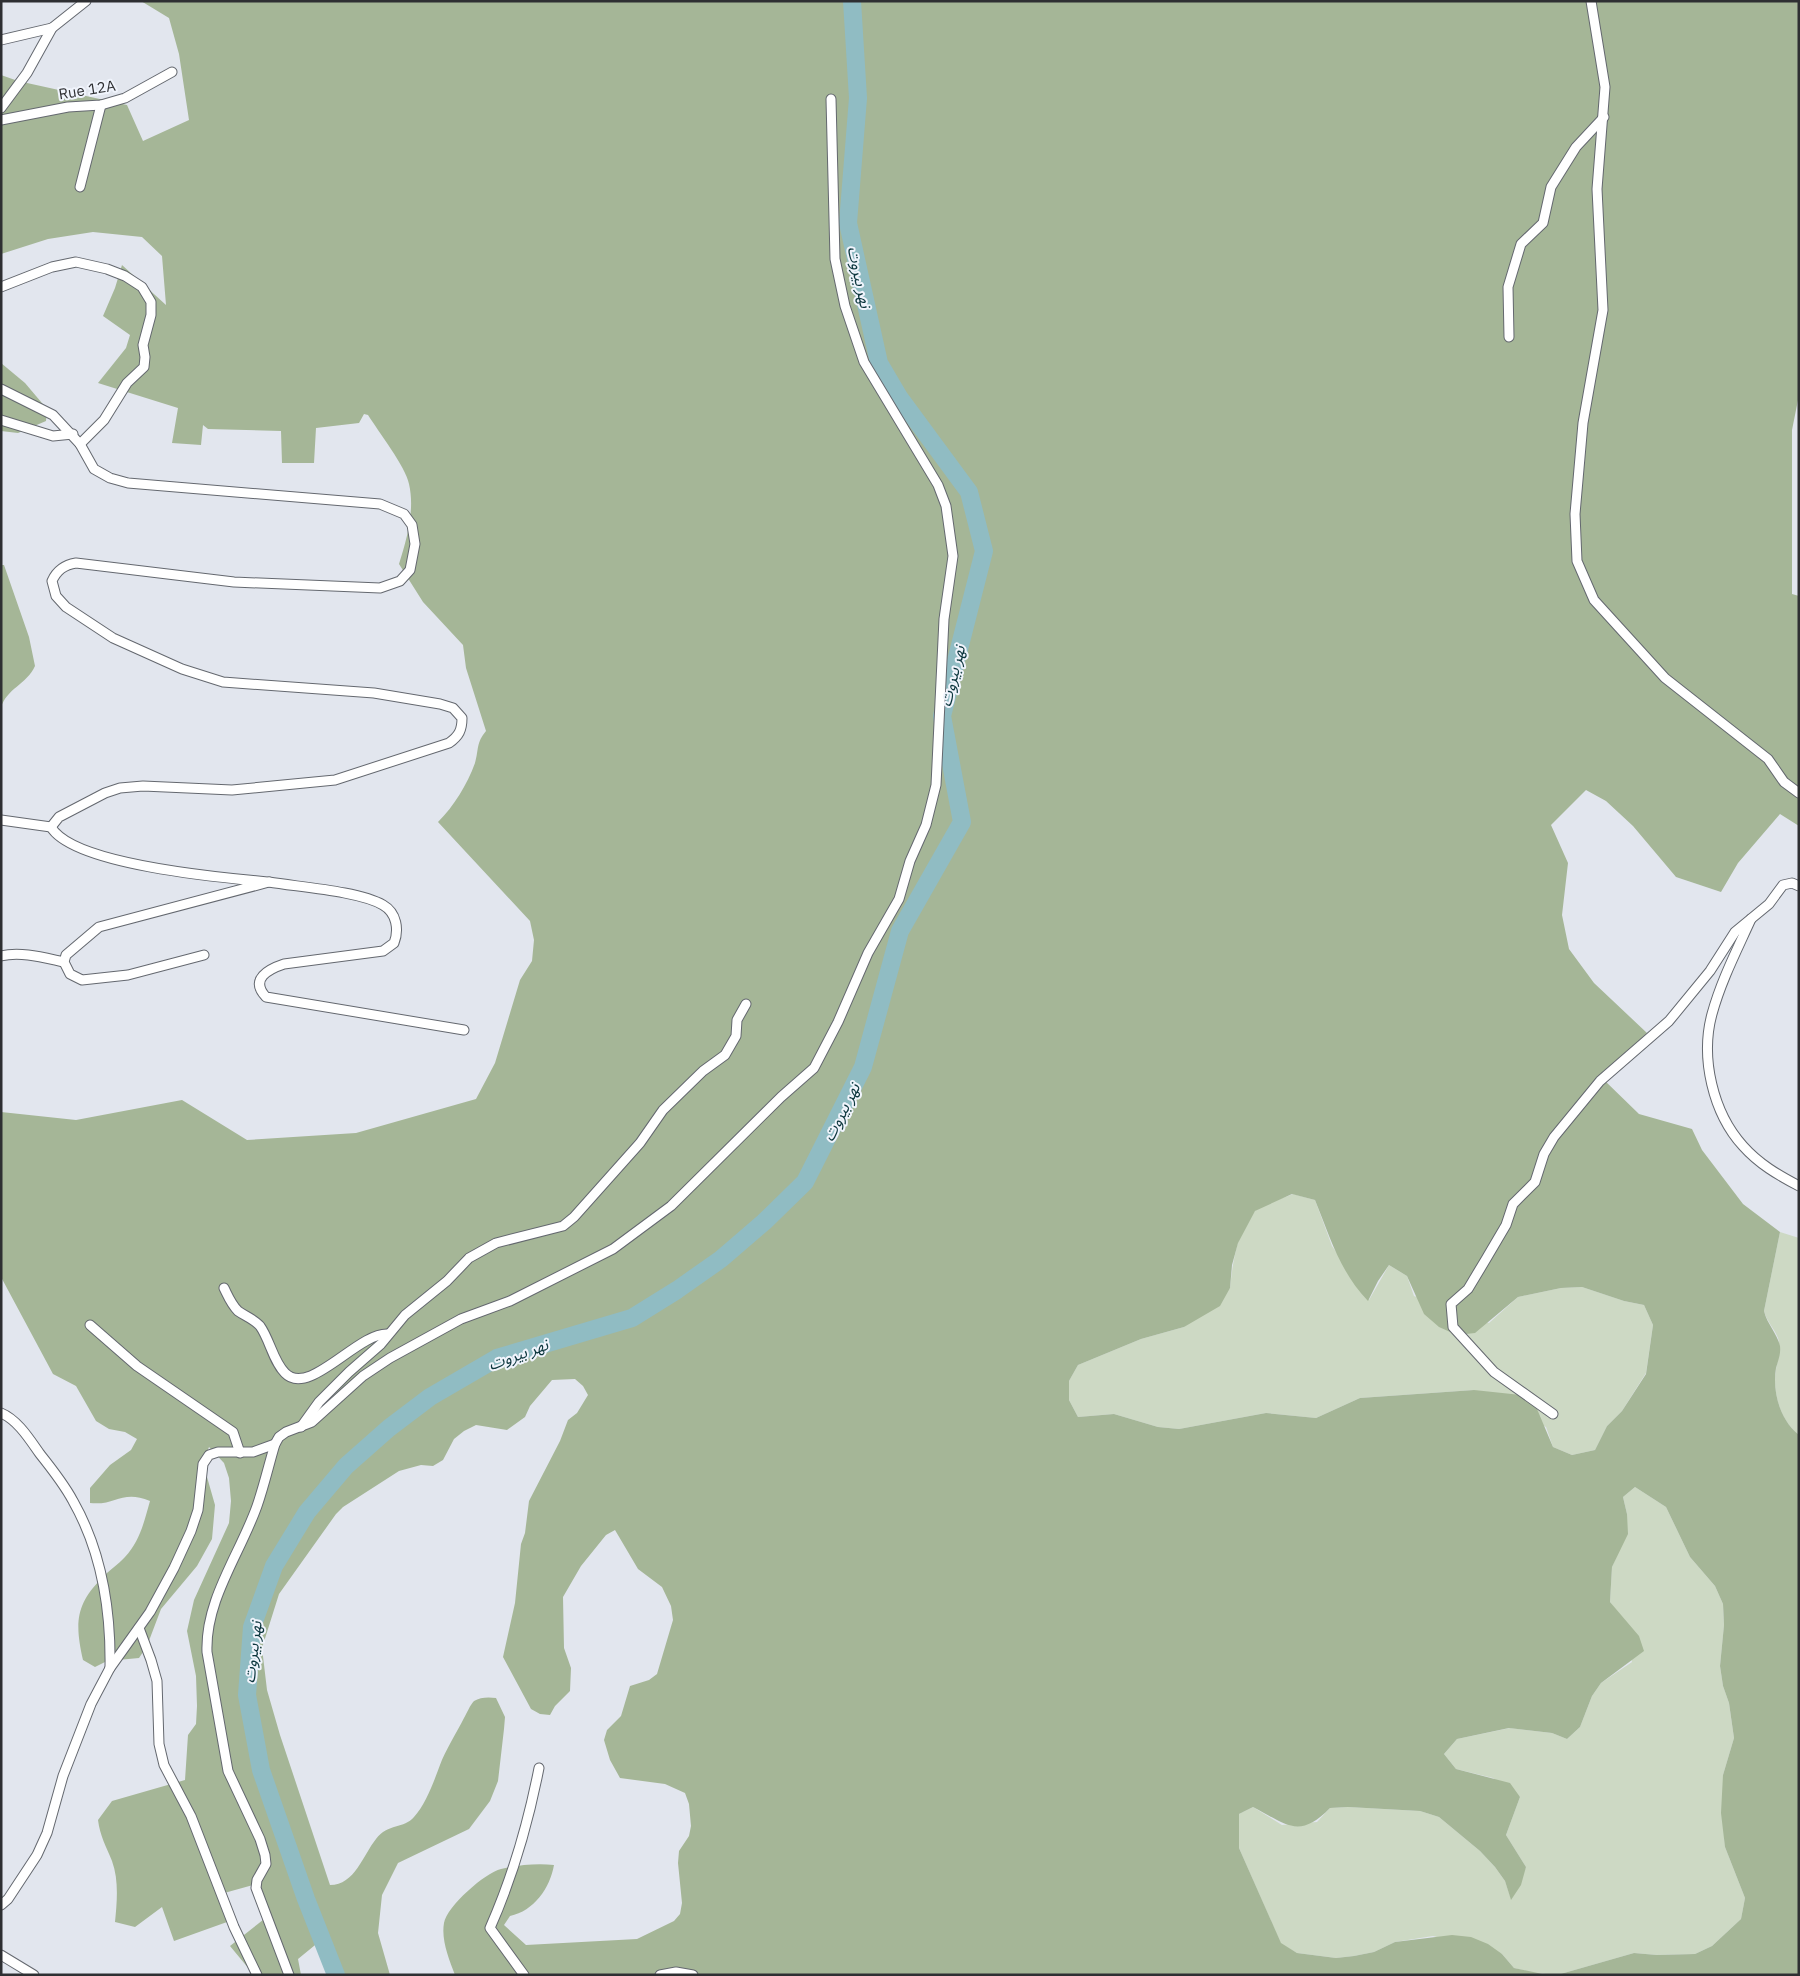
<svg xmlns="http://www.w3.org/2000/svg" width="1800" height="1976" font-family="'IBM Plex Sans','Noto Sans Arabic',sans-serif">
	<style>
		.green { fill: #cdd9c4 }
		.forest { fill: #a5b697; fill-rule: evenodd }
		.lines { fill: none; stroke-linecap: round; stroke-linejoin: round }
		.river { stroke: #90bcc3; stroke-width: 18 }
		.minor-casing { stroke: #64686f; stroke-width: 11 }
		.minor { stroke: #fff; stroke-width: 9 }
		.labels { text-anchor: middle; stroke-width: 4; stroke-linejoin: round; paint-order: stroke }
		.street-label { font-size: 15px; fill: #2e2f32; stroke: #f0f4fc }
		.water-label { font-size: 16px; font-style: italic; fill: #0c363d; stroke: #f0f4fc }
	</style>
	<rect width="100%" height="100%" fill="#e2e6ee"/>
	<!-- green -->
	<g class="green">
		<path d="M1293,1194l22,6 17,46 37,54 20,-35 18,11 7,20 75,27 29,-26 43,-9 21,-1 42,14 20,4 9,20 -7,48 -24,38 -15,15 -12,24 -23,5 -19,-8 -7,-20 -72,-37 -114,8 -44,20 -50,-5 -87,16 -21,-2 -44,-13 -36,3 -9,-17v-19l9,-16 63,-26 43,-12 46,-39c2,-20 8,-65 26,-78 10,-7 25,-11 37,-16z"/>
		<path d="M1780,1232l19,6v197c-19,-15 -27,-43 -23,-66 2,-10 5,-21 2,-31 -4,-10 -11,-16 -14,-27z"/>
		<path d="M1635,1487l31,20 24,50 25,29 8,18 1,21 -4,41 3,20 6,17 5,35 -11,37 1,55 1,17 20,51 -4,21 -29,27 -17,8 -38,1 -23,-2 -77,22 -22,-2 -21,-5 -12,-14 -69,-18 -38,6 -21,10 -20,4 -18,2 -39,-5 -16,-9 -42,-96v-34l14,-7 29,18 35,-3 13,-14 18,-1 72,4 19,6 41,34 15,16 10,14 6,18 15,-32 -20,-32 14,-38 -27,-19 -37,-9 -12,-15 13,-15 53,-11 42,5 15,6 13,-12 12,-31 9,-13 31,-21 -12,-46 -10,-14 2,-35 6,-14 9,-39 -4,-17z"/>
	</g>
	<!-- forest -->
	<g class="forest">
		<path d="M141,1h1658v394l-7,35v164l7,2v230l-19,-12 -42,49 -17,29 -45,-15 -43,-51 -27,-25 -20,-11 -35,35 17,38 -6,52 7,34 25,34 53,50 -44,46 36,35 53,15 10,21 41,54 37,28 -16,79c3,13 13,22 16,35 1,8 -2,15 -4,22 -4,24 4,52 23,67v540h-242l77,-22 23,2 38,-1 17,-8 29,-27 4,-21 -20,-51 -4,-34 2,-38 11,-37 -5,-35 -6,-17 -3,-20 4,-41 -1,-21 -8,-18 -25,-29 -24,-50 -31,-20 -12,10 4,17 1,20 -16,33 -2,35 29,34 5,15 -43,32 -9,13 -12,31 -13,12 -15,-6 -43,-5 -52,11 -13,15 12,15 54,14 10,14 -14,38 20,32 -5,18 -10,15 -6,-19 -10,-14 -15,-16 -41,-34 -19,-6 -72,-4 -18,1c-31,32 -44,16 -77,-1l-14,7v34l42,95 16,10 39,5 18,-2 20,-4 21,-10 57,-7 19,2 17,7 14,10 12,14 33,7h-1092c-6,-16 -14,-35 -11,-52 3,-17 41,-50 57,-54 17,-4 36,-6 53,-4 -4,23 -20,46 -44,51l-6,9 22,20 111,-6 37,-18 6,-7 2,-11 -4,-40 1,-12 10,-15 2,-10 -2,-22 -4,-11 -20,-9 -45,-6 -10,-18 -6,-20 3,-10 14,-14 9,-30 19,-6 8,-6 16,-54 -2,-14 -9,-19 -24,-18 -23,-39 -9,5 -25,31 -18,31 1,51 7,20 -1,23 -15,15 -5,9 -10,-1 -9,-5 -28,-52 12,-54 6,-59 4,-11 4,-32 31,-60 8,-21 9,-7 11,-18 -5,-9 -8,-7 -23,1 -22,26 -5,11 -18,13 -31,-5 -12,6 -10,8 -11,21 -10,6 -12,-1 -22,6 -56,36 -7,7 -57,80 -17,54 5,42 13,45 50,150c25,0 33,-30 46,-46 12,-16 28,-10 38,-22 12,-13 20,-36 26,-52 5,-14 17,-33 24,-47 3,-5 6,-13 10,-17 6,-4 15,-4 22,-3l9,19 -1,12 -6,52 -8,20 -21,28 -71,34 -16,32 -4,38 12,42h-61l-9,-34 -22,18 3,16h-47l-24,-29 38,-30 -15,-31 -36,10 10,27 -53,19 -12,-34 -27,20 -20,-5c2,-20 4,-42 -3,-61 -6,-15 -12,-25 -14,-41l14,-19 73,-21 3,-45 8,-11 1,-18 -1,-30 -9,-45 7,-31 35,-77 2,-22 -2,-23 -5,-15 -15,-16 -6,16 12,42 -3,34 -15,27 -36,43 -14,37 -8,12 -32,3 -12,6 -12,-7c-8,-36 -8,-55 19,-82 7,-8 16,-13 23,-21 15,-16 19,-35 25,-56 -28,-12 -34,5 -60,2v-15l20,-23 21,-15 6,-11 -12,-7 -16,-3 -13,-8 -20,-35 -23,-12 -52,-97v-165l75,8 106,-20 65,40 109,-7 120,-34 19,-36 25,-83 12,-19 2,-21 -4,-19 -92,-99c16,-16 29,-37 37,-59 4,-14 1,-20 11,-32l-20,-63 -3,-23 -40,-43 -24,-38c8,-25 16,-54 10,-80 -3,-17 -31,-53 -41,-69l-4,-1 -5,9 -43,5 -2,35h-32l-1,-32 -73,-2 -5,-4 -2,20 -29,-2 6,-35 -80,-25 28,-35 4,-13 -27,-19 12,-28 7,-23 44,40 -4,-49 -20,-19 -49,-5 -45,7 -47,15v-179l17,6 109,24 16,36 46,-21 -10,-66 -10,-36zM1292,1194l23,6c15,37 25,72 53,101l10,-20 11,-16 18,11 17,38 15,13 18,8 18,-2 43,-36 43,-9 21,-1 42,14 20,4 9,20 -7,49 -24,37 -15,15 -12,24 -23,5 -19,-8 -16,-38 -16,-14 -47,-5 -114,8 -44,20 -50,-5 -87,16 -21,-2 -44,-13 -36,3 -9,-17v-19l9,-16 63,-26 43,-12 36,-21 10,-18 2,-23 6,-22 17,-32z"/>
		<path d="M1,363l24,20 22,26 -1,12 -28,12 -17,-2z"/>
		<path d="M1,565h3l25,72 6,29c-8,18 -29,23 -34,42z"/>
	</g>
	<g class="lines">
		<!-- river -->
		<path class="river" d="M336,1975l-30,-76 -45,-129 -14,-75 5,-68 22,-61 33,-54 39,-46 43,-38 41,-31 67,-39 135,-40 45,-28 44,-31 43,-37 41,-40 58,-115 37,-136 62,-109 -20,-106 42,-165 -15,-59 -70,-95 -20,-34 -31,-140 10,-125 -6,-97"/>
		<!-- minor casing -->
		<g class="minor-casing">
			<g id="minor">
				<path d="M1591,1l14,86 -8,102 6,121 -20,113 -8,91 2,47 17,39 71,78 103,81 16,23 15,11"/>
				<path d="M1,40l51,-12"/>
				<path d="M1,108l26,-35 25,-45 34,-27"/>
				<path d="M1,120l67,-13 33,-2 24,-7 47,-26"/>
				<path d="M80,187l21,-82"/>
				<path d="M1,287l51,-20 24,-5 31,7 18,7 17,11 9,15v13l-8,30 2,12 -1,10 -17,16 -23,37 -24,24"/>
				<path d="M1509,337l-1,-50 13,-43 22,-21 8,-36 25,-40 28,-30"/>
				<path d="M1,389l52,26 27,29 14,25 16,9 18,5 252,21 24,10 8,11 3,19 -5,26 -10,11 -20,7 -146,-6 -158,-19c-12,2 -19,7 -24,18l4,15 10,11 47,31 69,31 41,13 151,11 66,11 13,4 9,10c0,12 -3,18 -13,25l-114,37 -103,10 -89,-4 -23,2 -15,5 -46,24 -8,10"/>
				<path d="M1,420l52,16 20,-2"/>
				<path d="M1,820l50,7"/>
				<path d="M51,827c22,38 173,51 218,55l-170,45 -33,28 -2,7 6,12 12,6 46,-5 76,-20"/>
				<path d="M269,882c29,5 90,9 114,23 14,8 16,25 11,38l-11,8 -99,13c-15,5 -35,15 -18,33l198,33"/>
				<path d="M1751,919c-14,31 -30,62 -39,95 -12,44 1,99 31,132 16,18 35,29 56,40"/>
				<path d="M1,956c20,-5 44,2 63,6"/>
				<path d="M224,1288c4,8 7,16 14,23 7,5 16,8 22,15 10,14 13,35 25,47 24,25 73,-41 103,-39"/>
				<path d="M90,1325l47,41 96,66 7,21"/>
				<path d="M1,1413c17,7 29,27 39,41 12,15 24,30 33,47 29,51 38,109 37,167"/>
				<path d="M1553,1414l-59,-42 -41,-45 -2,-23 17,-15 18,-30 20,-34 7,-21 22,-22 9,-28 10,-17 46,-56 69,-60 41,-50 25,-39 34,-28 14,-19 9,-2 7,3"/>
				<path d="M301,1427l18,-25 30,-30 32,-28 24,-29 42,-34 22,-23 27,-15 67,-17 11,-9 66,-74 23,-33 40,-39 22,-16 11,-19 1,-16 9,-16"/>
				<path d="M139,1628l12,32 6,21 2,63 5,21 27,51 43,111 23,48"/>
				<path d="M1,1905l7,-6 29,-44 10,-22 16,-57 28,-72 19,-36 40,-56 24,-44 17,-37 7,-21 5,-46 6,-9 9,-3h35l22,-8"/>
				<path d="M1,1955l33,20"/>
				<path d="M289,1975l-33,-87 1,-8 9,-16 -1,-9 -5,-16 -32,-68 -21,-119c-2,-52 33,-98 50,-146 7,-20 12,-42 18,-62l4,-7 7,-5 26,-10 51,-46 27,-18 71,-39 49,-18 103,-52 58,-43 110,-109 33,-29 24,-46 30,-69 31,-54 11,-38 16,-36 10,-40 8,-166 9,-63 -7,-50 -8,-21 -74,-123 -19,-56 -10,-47 -4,-160"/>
				<path d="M524,1975l-34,-47c23,-52 38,-104 49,-160"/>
				<path d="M660,1975l16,-3 17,3"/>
			</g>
		</g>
		<!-- minor -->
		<use href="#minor" class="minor"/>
	</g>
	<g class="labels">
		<!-- street labels -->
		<g class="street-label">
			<text transform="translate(87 90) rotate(-9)" y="5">Rue 12A</text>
		</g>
		<!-- water labels -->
		<g class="water-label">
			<text transform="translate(860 277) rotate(78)" y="6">نهر بيروت</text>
			<text transform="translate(952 676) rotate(-76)" y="6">نهر بيروت</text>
			<text transform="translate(841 1112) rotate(-63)" y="6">نهر بيروت</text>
			<text transform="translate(518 1354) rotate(-20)" y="6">نهر بيروت</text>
			<text transform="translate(252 1652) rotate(-83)" y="6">نهر بيروت</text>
		</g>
	</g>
	<!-- border -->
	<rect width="1800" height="1976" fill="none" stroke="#2e2f32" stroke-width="5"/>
</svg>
